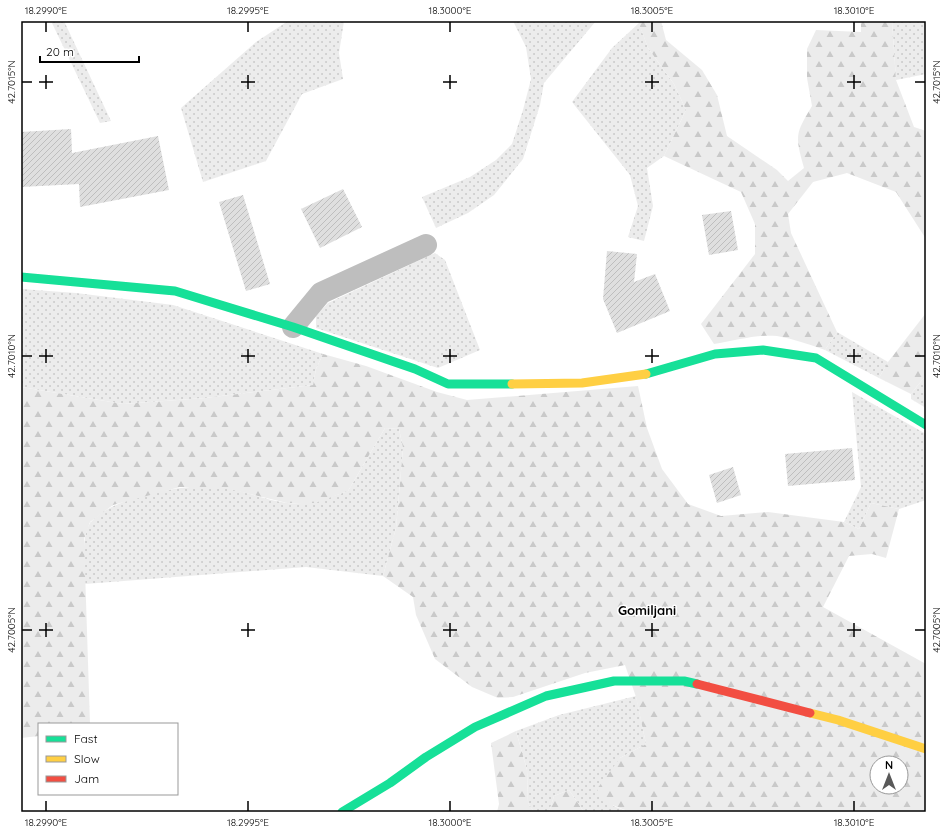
<svg xmlns="http://www.w3.org/2000/svg" width="947" height="833" font-family="Quicksand,sans-serif">
	<style>
		.grass { fill: url(#grass-dots) }
		.forest { fill: url(#forest-firs); fill-rule: evenodd }
		.building { fill: url(#building-hatch) }
		.lines { fill: none; stroke-linecap: round; stroke-linejoin: round }
		.street { stroke: #bebebe; stroke-width: 22 }
		.fast { stroke: #16e098; stroke-width: 9 }
		.slow { stroke: #ffcf43; stroke-width: 9 }
		.jam { stroke: #f24e42; stroke-width: 9 }
		.ticks { fill: none; stroke: #000; stroke-width: 1.5 }
		.labels { text-anchor: middle; stroke-width: 3; stroke-linejoin: round; paint-order: stroke }
		.quarter-label { font-size: 13px; font-weight: bold; fill: #000; stroke: #fff }
		.neatline { fill: none; stroke: #000; stroke-width: 1.5 }
		.ticks-label { font-size: 10px; text-anchor: middle; fill: #000 }
	</style>
	<defs>
		<pattern id="grass-dots" width="8" height="8" patternUnits="userSpaceOnUse"><rect width="8" height="8" fill="#ececec"/><path d="M2 2h.1M6 6h.1" fill="none" stroke="#c9c9c9" stroke-width="1.8" stroke-linecap="round"/></pattern>
		<pattern id="forest-firs" width="22" height="20" patternUnits="userSpaceOnUse"><rect width="22" height="20" fill="#ececec"/><path d="M5 1l3.5 6h-7zM16 11l3.5 6h-7z" fill="#c9c9c9"/></pattern>
		<pattern id="building-hatch" width="6" height="6" patternUnits="userSpaceOnUse"><rect width="6" height="6" fill="#dfdfdf"/><path d="M-1 1l2-2M0 6l6-6M5 7l2-2" fill="none" stroke="#bebebe"/></pattern>
	</defs>
	<rect width="100%" height="100%" fill="#fff"/>
	<!-- grass -->
	<g class="grass">
		<path d="M51,21h13l47,100 -11,2z"/>
		<path d="M288,21h56l-5,32 4,26 -41,15 -36,67 -63,21 -22,-74 75,-66z"/>
		<path d="M513,21h83l-52,62 -4,22 -17,54 -29,36 -26,18 -32,15 -14,-31 48,-20 26,-17 16,-16 11,-34 8,-31 -5,-32z"/>
		<path d="M892,21h34v53l-30,6z"/>
		<path d="M639,23l9,25 26,36 12,26 -22,46 -17,12 6,38 -9,35 -16,-4 10,-31 -8,-31 -58,-73 40,-54z"/>
		<path d="M435,253l10,7 35,90 -42,18 -122,-40v-12l12,-13z"/>
		<path d="M21,289l55,4 97,12 150,49 -7,15 -3,16 -108,13 -82,6 -102,-17z"/>
		<path d="M837,332l51,30 -9,16 -54,-28z"/>
		<path d="M926,375v33l-15,-9v-5z"/>
		<path d="M852,392l74,42v66l-27,9 -28,-6 -12,26 -15,-7 17,-35z"/>
		<path d="M385,428l14,1 4,19 -7,80 -13,48 -77,-9 -221,17c0,-16 -5,-49 6,-62 20,-25 100,-40 131,-35 22,4 43,13 65,16 22,2 41,-5 61,-12z"/>
		<path d="M636,696l10,48 -26,14 -7,48 17,6h-46l-15,-22 -15,6 -5,16h-15l-6,-9 -1,-33 -11,-39 43,-16z"/>
	</g>
	<!-- forest -->
	<g class="forest">
		<path d="M638,21h23l5,19 36,30 15,25 10,41 50,34 11,11 16,-13c-9,-32 -9,-34 8,-62l-5,-28v-29l9,-19 45,2v-11h31l4,59 18,47 12,4v108l-30,-47 -49,-19 -34,9 -25,32 3,19 46,99 -12,18c-16,-6 -32,-11 -48,-14 -20,-2 -43,5 -63,8l-13,-20 54,-70v-30l-14,-32 -77,-36 22,-46 -12,-26 -26,-36z"/>
		<path d="M926,313v62l-15,19 -32,-16 9,-16z"/>
		<path d="M323,354l43,12 71,26 30,8 171,-14 9,42 15,41 26,35 33,12 47,-4 76,10 15,7 12,-26 28,6 -13,49 -14,-4 -23,2 -26,51 103,57v148h-296l-28,-11 -5,-12 23,-31 26,-14 -10,-47 -11,-32 -40,8 -72,24 -15,1 -26,-11 -37,-28 -19,-44 -3,-18 -30,-21 13,-48 7,-80 -4,-19 -14,-1 -37,63 -33,12h-28l-66,-16h-41l-67,18 -23,17 -6,17 6,185h-51v12l-18,2v-351l102,17 82,-6 108,-13 3,-16zM877,763h24v24h-24z"/>
		<path d="M516,731l11,39 1,33 6,9h-37l2,-8 -8,-61z"/>
		<path d="M569,790l15,22h-35l5,-16z"/>
	</g>
	<!-- building -->
	<g class="building">
		<path d="M71,129l1,24 86,-17 11,54 -89,17 -1,-23 -58,3v-55z"/>
		<path d="M343,189l19,38 -42,21 -19,-39z"/>
		<path d="M243,195l27,89 -24,7 -27,-89z"/>
		<path d="M731,211l7,39 -29,5 -7,-40z"/>
		<path d="M607,251l30,3 -3,28 21,-8 15,37 -53,22 -14,-34z"/>
		<path d="M852,448l3,32 -67,6 -3,-32z"/>
		<path d="M733,467l8,28 -24,8 -8,-28z"/>
	</g>
	<g class="lines">
		<!-- street -->
		<path class="street" d="M293,327l28,-34 105,-48"/>
		<!-- fast -->
		<g class="fast">
			<path d="M21,277l154,14 118,36 122,42 33,15h64"/>
			<path d="M646,374l69,-20 48,-4 53,8 110,67"/>
			<path d="M342,812l48,-29 36,-26 49,-30 71,-31 68,-15h70l13,3"/>
		</g>
		<!-- slow -->
		<g class="slow">
			<path d="M512,384l70,-1 64,-9"/>
			<path d="M810,713l28,7 88,29"/>
		</g>
		<!-- jam -->
		<path class="jam" d="M697,684l113,29"/>
	</g>
	<!-- ticks -->
	<path class="ticks" d="M46,22v10M248,22v10M450,22v10M652,22v10M854,22v10M46,75v14M248,75v14M450,75v14M652,75v14M854,75v14M22,82h10M39,82h14M241,82h14M443,82h14M645,82h14M847,82h14M915,82h10M46,349v14M248,349v14M450,349v14M652,349v14M854,349v14M22,356h10M39,356h14M241,356h14M443,356h14M645,356h14M847,356h14M915,356h10M46,623v14M248,623v14M450,623v14M652,623v14M854,623v14M22,630h10M39,630h14M241,630h14M443,630h14M645,630h14M847,630h14M915,630h10M46,801v10M248,801v10M450,801v10M652,801v10M854,801v10"/>
	<g class="labels">
		<!-- quarter labels -->
		<g class="quarter-label">
			<text x="647" y="615">Gomiljani</text>
		</g>
	</g>
	<!-- border -->
	<rect width="947" height="833" fill="none" stroke="#ffffff" stroke-width="44"/>
	<!-- legend -->
	<rect x="38" y="723" width="140" height="72" fill="#ffffff" stroke="#999999"/>
	<rect x="46" y="736" width="20" height="6" fill="#16e098" stroke="#999999"/>
	<text x="74" y="743" font-size="12" fill="#000000">Fast</text>
	<rect x="46" y="756" width="20" height="6" fill="#ffcf43" stroke="#999999"/>
	<text x="74" y="763" font-size="12" fill="#000000">Slow</text>
	<rect x="46" y="776" width="20" height="6" fill="#f24e42" stroke="#999999"/>
	<text x="74" y="783" font-size="12" fill="#000000">Jam</text>
	<!-- north arrow -->
	<g transform="translate(889 775)"><circle r="19" fill="#ffffff" stroke="#999999"/>
	<path d="M0-3L7 15L0 10L-7 15Z" fill="#595959"/>
	<text y="-6" font-size="11" font-weight="bold" text-anchor="middle" fill="#000000">N</text>
	</g>
	<!-- scale -->
	<path d="M40 56v6h99v-6" fill="none" stroke="#000000" stroke-width="2"/>
	<text x="46" y="56" font-size="12" fill="#000000" stroke="#ffffff" stroke-width="3" paint-order="stroke">20 m</text>
	<rect x="22" y="22" width="903" height="789" class="neatline"/>
	<g class="ticks-label">
		<text x="46" y="14">18.2990°E</text>
		<text x="248" y="14">18.2995°E</text>
		<text x="450" y="14">18.3000°E</text>
		<text x="652" y="14">18.3005°E</text>
		<text x="854" y="14">18.3010°E</text>
		<text transform="translate(11 82) rotate(-90)" y="4">42.7015°N</text>
		<text transform="translate(936 82) rotate(-90)" y="4">42.7015°N</text>
		<text transform="translate(11 356) rotate(-90)" y="4">42.7010°N</text>
		<text transform="translate(936 356) rotate(-90)" y="4">42.7010°N</text>
		<text transform="translate(11 630) rotate(-90)" y="4">42.7005°N</text>
		<text transform="translate(936 630) rotate(-90)" y="4">42.7005°N</text>
		<text x="46" y="826">18.2990°E</text>
		<text x="248" y="826">18.2995°E</text>
		<text x="450" y="826">18.3000°E</text>
		<text x="652" y="826">18.3005°E</text>
		<text x="854" y="826">18.3010°E</text>
	</g>
</svg>
